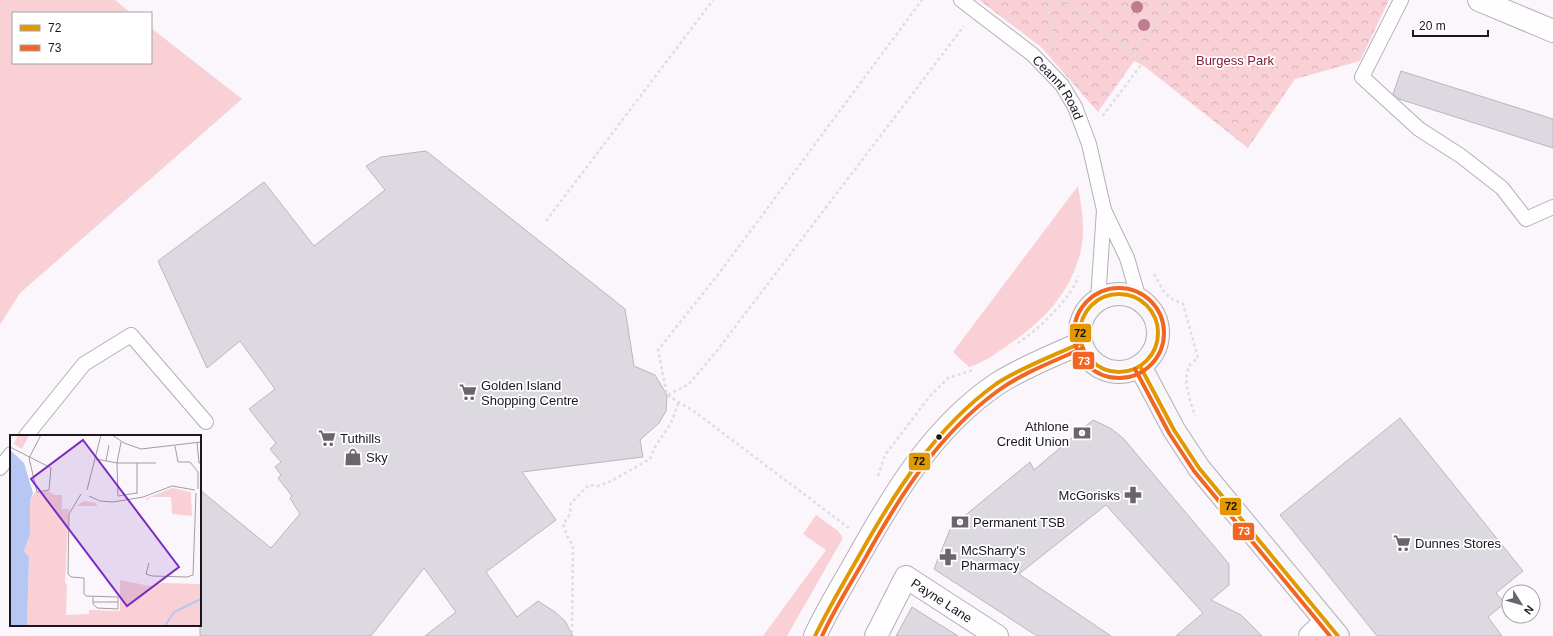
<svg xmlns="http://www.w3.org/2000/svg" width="1553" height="636" font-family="Helvetica,sans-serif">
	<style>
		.green { fill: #f8d0d6 }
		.park { fill: url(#park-crowns) }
		.building { fill: #dcd9e0; stroke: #bab6be }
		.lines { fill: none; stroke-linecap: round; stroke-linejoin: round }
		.lane-casing { stroke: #b4aeb6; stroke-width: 16 }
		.street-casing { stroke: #b4aeb6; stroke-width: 24 }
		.secondary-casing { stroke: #b4aeb6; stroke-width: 24 }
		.path { stroke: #dfdde0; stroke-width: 2.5; stroke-dasharray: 3 3; stroke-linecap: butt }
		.lane { stroke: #fefeff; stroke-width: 14 }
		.street { stroke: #fefeff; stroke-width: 22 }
		.secondary { stroke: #f8f6f8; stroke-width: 22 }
		.bus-1-casing { stroke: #fff; stroke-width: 7 }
		.bus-2-casing { stroke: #fff; stroke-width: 7 }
		.bus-1 { stroke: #e19803; stroke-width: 4 }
		.bus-2 { stroke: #f26522; stroke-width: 4 }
		.tree { fill: #bd7c90 }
		.bus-dot { fill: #1c161e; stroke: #fff; stroke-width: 1.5 }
		.labels { text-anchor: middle; stroke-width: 3.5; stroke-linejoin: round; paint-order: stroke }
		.park-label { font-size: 13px; fill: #8b1937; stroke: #fff }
		.street-label { font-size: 13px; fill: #1c161e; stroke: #fff }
		.poi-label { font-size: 13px; fill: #1c161e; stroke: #fff; text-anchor: start }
		.inset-river { fill: none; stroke: #b6c7f4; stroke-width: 2 }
		.inset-road { fill: none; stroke: #a29ca3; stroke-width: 1 }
		.view { fill: #7b2cbf; fill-opacity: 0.15; stroke: #7b2cbf; stroke-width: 2 }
		.inset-edge { fill: none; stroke: #1c161e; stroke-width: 2 }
		.line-badge { stroke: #fff; stroke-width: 1.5 }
		.badge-label { font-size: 11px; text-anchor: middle; font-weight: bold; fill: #fff }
		.pale-badge-label { font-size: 11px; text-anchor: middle; font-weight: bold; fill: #111 }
	</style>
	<defs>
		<pattern id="park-crowns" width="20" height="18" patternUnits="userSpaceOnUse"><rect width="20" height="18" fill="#f8d0d6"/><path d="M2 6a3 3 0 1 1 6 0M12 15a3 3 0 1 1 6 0" fill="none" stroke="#d4b2b7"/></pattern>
	</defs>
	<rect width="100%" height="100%" fill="#fbf6fc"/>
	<!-- green -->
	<g class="green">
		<path d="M0,0h115l16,13h-118v50h138v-35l91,71 -222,194 -20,32z"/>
		<path d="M1078,186c3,18 7,39 4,58 -7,42 -34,73 -68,97 -15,10 -28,21 -45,26l-16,-15z"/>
		<path d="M816,515l22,16 5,7 -56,98h-24l63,-86 -23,-16z"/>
	</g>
	<!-- park -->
	<path class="park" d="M979,0h410l-29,61 -65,18 -47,69 -104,-82 -10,-5 -36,51 -57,-65z"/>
	<!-- building -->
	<g class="building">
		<path d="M1401,71l152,48v29l-154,-49 -6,-5z"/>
		<path d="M426,151l199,158 9,57 21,9 12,20 -1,16 -7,12 -19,17 3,17 -121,15 34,48 -70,52 31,45 21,-16 17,11 10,9 8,15h-148l31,-24 -32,-44 -53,68h-171v-146l71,58 29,-34 -10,-16 2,-2 -14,-18 3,-3 -6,-8 6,-5 -11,-13 6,-6 -27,-34 26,-20 -35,-48 -33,27 -49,-107 106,-79 50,64 71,-56 -19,-24 15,-9z"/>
		<path d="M1400,418l123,153 -27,22 9,10 -17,14 14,19h-125l-97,-121z"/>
		<path d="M1093,420l17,8 13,10 106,126v21l-18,15 30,15 21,21h-86l27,-23 -97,-108 -87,69 92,62h-74l-103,-67 17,-42 79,-65 4,8z"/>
		<path d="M912,607l46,29h-62z"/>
	</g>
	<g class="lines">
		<!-- lane casing -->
		<g class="lane-casing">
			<g id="lane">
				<path id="s1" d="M961,0l71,54 30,31 13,22 14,37 15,66 23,48 12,41"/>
				<path d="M1401,0l-39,77 57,52 42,27 41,32 24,31 27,-12"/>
				<path d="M1098,300l6,-90"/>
				<path d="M26,436l58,-72 47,-29 75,87"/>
				<path d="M0,468l11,-14"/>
			</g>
		</g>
		<!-- street casing -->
		<g class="street-casing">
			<g id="street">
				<path d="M1479,0l74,31"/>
				<path d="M815,636c12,-26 27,-50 41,-75 37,-66 77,-134 141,-177 26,-17 56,-28 84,-41"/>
				<path id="s2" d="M876,636l30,-59 91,59"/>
				<path d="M1310,636l15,-14"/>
			</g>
		</g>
		<!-- secondary casing -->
		<g class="secondary-casing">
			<g id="secondary">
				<circle cx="1119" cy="333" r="39"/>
				<path d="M1140,366l34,64 25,38 139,168"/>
			</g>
		</g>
		<!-- path -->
		<g class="path">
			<path d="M1046,0l9,49"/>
			<path d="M1062,0l82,61 -43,57"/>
			<path d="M1133,52l38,-52"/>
			<path d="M546,221l167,-221"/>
			<path d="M1154,274c9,16 10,23 29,30l15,54c-3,2 -8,5 -9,9 -7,13 2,36 6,49"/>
			<path d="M1018,343c19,-13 54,-44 60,-67"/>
			<path d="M668,395l21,-11 27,-32 248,-326"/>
			<path d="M878,476l7,-21 45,-59 18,-18 25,-8"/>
			<path d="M849,528l-154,-116 -28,-17 -9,-45 62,-78 202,-272"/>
			<path d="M572,633l1,-88 -5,-7 -5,-14 7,-10 1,-11 18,-18 9,1 13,-5 39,-22 5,-12 16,-24 8,-21"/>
		</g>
		<!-- lane -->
		<use href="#lane" class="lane"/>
		<!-- street -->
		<use href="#street" class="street"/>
		<!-- secondary -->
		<use href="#secondary" class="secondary"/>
		<!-- bus-1 casing -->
		<g class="bus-1-casing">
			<g id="bus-1">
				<circle cx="1119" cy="333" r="39"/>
				<path d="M1140,366l34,64 25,38 139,168"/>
				<path d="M815,636c13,-27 29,-54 44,-80 36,-64 76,-128 137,-172 26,-17 57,-28 85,-41"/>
			</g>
		</g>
		<!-- bus-2 casing -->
		<g class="bus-2-casing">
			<g id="bus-2">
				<circle cx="1119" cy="333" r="45"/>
				<path d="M1135,369l34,64 25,38 136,165"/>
				<path d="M822,636c12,-26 27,-50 41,-74 36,-65 75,-128 136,-172 25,-18 56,-29 84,-42"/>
			</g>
		</g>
		<!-- bus-1 -->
		<use href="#bus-1" class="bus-1"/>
		<!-- bus-2 -->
		<use href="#bus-2" class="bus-2"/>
	</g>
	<!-- trees -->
	<g class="tree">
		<circle cx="1137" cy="7" r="6"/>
		<circle cx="1144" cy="25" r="6"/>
	</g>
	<!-- icons -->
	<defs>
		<g id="supermarket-bare" transform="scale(1.38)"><path d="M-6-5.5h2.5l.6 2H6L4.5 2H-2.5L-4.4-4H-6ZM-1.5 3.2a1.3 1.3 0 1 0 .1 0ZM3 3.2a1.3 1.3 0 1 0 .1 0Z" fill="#6a646c" stroke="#fff" stroke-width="2.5" paint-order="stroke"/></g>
		<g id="bank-bare" transform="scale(1.38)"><path d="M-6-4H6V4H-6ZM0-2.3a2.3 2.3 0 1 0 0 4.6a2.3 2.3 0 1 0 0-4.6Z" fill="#6a646c" stroke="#fff" stroke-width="2.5" paint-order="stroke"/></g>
		<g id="shop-bare" transform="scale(1.38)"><path d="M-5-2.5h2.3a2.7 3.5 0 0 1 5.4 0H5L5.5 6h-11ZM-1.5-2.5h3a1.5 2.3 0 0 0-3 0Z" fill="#6a646c" stroke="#fff" stroke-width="2.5" paint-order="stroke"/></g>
		<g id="pharmacy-bare" transform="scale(1.38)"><path d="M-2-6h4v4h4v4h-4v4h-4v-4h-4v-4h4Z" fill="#6a646c" stroke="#fff" stroke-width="2.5" paint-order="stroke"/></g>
	</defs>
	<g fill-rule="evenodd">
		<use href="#supermarket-bare" x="468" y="392"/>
		<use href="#bank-bare" x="1082" y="433"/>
		<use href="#supermarket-bare" x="327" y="438"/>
		<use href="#shop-bare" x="353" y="457"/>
		<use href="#pharmacy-bare" x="1133" y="495"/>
		<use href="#bank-bare" x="960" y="522"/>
		<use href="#supermarket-bare" x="1402" y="543"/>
		<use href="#pharmacy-bare" x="948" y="557"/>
	</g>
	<!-- markers -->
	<circle class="bus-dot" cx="939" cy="437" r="3.5"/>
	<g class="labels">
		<!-- park labels -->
		<g class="park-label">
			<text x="1235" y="65">Burgess Park</text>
		</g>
		<!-- street labels -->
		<g class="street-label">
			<text dy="5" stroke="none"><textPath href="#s1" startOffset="132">Ceannt Road</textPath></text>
			<text dy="5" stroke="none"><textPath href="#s2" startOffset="109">Payne Lane</textPath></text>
		</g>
		<!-- poi labels -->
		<g class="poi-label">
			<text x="481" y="390">Golden Island<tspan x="481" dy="15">Shopping Centre</tspan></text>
			<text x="1069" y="431" text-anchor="end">Athlone<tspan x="1069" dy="15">Credit Union</tspan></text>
			<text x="340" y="443">Tuthills</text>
			<text x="366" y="462">Sky</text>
			<text x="1120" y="500" text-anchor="end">McGorisks</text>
			<text x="973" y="527">Permanent TSB</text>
			<text x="1415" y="548">Dunnes Stores</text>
			<text x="961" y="555">McSharry's<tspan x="961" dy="15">Pharmacy</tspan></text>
		</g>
	</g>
	<!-- overview -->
	<g transform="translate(10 435)">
		<rect width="191" height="191" fill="#fbf6fc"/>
		<path d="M8,0h11l-7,14 -8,-5zM162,53l19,4 1,24 -20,-2 -1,-17h-20l-5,4 1,-3zM74,66l12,2 1,3h-21zM110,145l30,6 13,-3 38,1v42h-81z" fill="#f8d0d6"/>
		<path d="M38,56l6,4h8v14h7l-4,73 2,4 -1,29 23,-1v-4l31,1v15h-93l2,-69 -5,-6 6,-17v-33l5,-9z" fill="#f8d0d6"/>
		<path d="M0,15l14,13 9,30 -3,8v33l-6,17 5,6 -2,69h-17z" fill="#b6c7f4"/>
		<path class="inset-river" d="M155,191l9,-14 27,-13"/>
		<path class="inset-road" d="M102,0l12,8 17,6 60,-7M111,7l-4,21 1,33 19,-3M187,7l2,21h2M165,11l3,16h12l8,10v17M0,12l41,21 -2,22 -12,2M19,23l8,34M19,23l12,-23M86,24l21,4h39M96,26l3,-16M77,55l14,-55M71,59l-12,20 -1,60 3,3 13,1v16l2,2 32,1v12l-21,-1 -4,-4v-7M127,59v-31M79,61l11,5 13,1 30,-5 29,-11 23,4M139,128l-3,11 6,2 35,1 6,-2 3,-82M83,167h25"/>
		<path class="view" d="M73,5l96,127 -52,39 -96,-127z"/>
		<rect width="191" height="191" class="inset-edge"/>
	</g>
	<g class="line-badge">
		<rect x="1069" y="323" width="23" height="20" rx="4" fill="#e19803"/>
		<rect x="1072" y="351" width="23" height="19" rx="4" fill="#f26522"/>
		<rect x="908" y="452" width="23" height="19" rx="4" fill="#e19803"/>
		<rect x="1219" y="497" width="23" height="19" rx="4" fill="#e19803"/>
		<rect x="1232" y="522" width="23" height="19" rx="4" fill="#f26522"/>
	</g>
	<g class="badge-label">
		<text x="1084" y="365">73</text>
		<text x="1244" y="535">73</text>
	</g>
	<g class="pale-badge-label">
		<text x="1080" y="337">72</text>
		<text x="919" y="465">72</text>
		<text x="1231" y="510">72</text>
	</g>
	<!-- legend -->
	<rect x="12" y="12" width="140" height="52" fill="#ffffff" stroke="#a4a2a5"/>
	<rect x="20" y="25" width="20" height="6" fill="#e19803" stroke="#a4a2a5"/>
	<text x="48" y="32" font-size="12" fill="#1c161e">72</text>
	<rect x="20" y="45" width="20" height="6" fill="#f26522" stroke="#a4a2a5"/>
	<text x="48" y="52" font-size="12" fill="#1c161e">73</text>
	<!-- north arrow -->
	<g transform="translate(1521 604) rotate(127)"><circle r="19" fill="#ffffff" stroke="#a4a2a5"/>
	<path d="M0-3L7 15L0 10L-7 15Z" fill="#6a646c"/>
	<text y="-6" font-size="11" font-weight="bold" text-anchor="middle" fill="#1c161e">N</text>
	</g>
	<!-- scale -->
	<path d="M1413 30v6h75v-6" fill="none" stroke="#1c161e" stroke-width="2"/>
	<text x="1419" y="30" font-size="12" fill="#1c161e" stroke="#ffffff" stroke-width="3" paint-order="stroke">20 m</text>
</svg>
